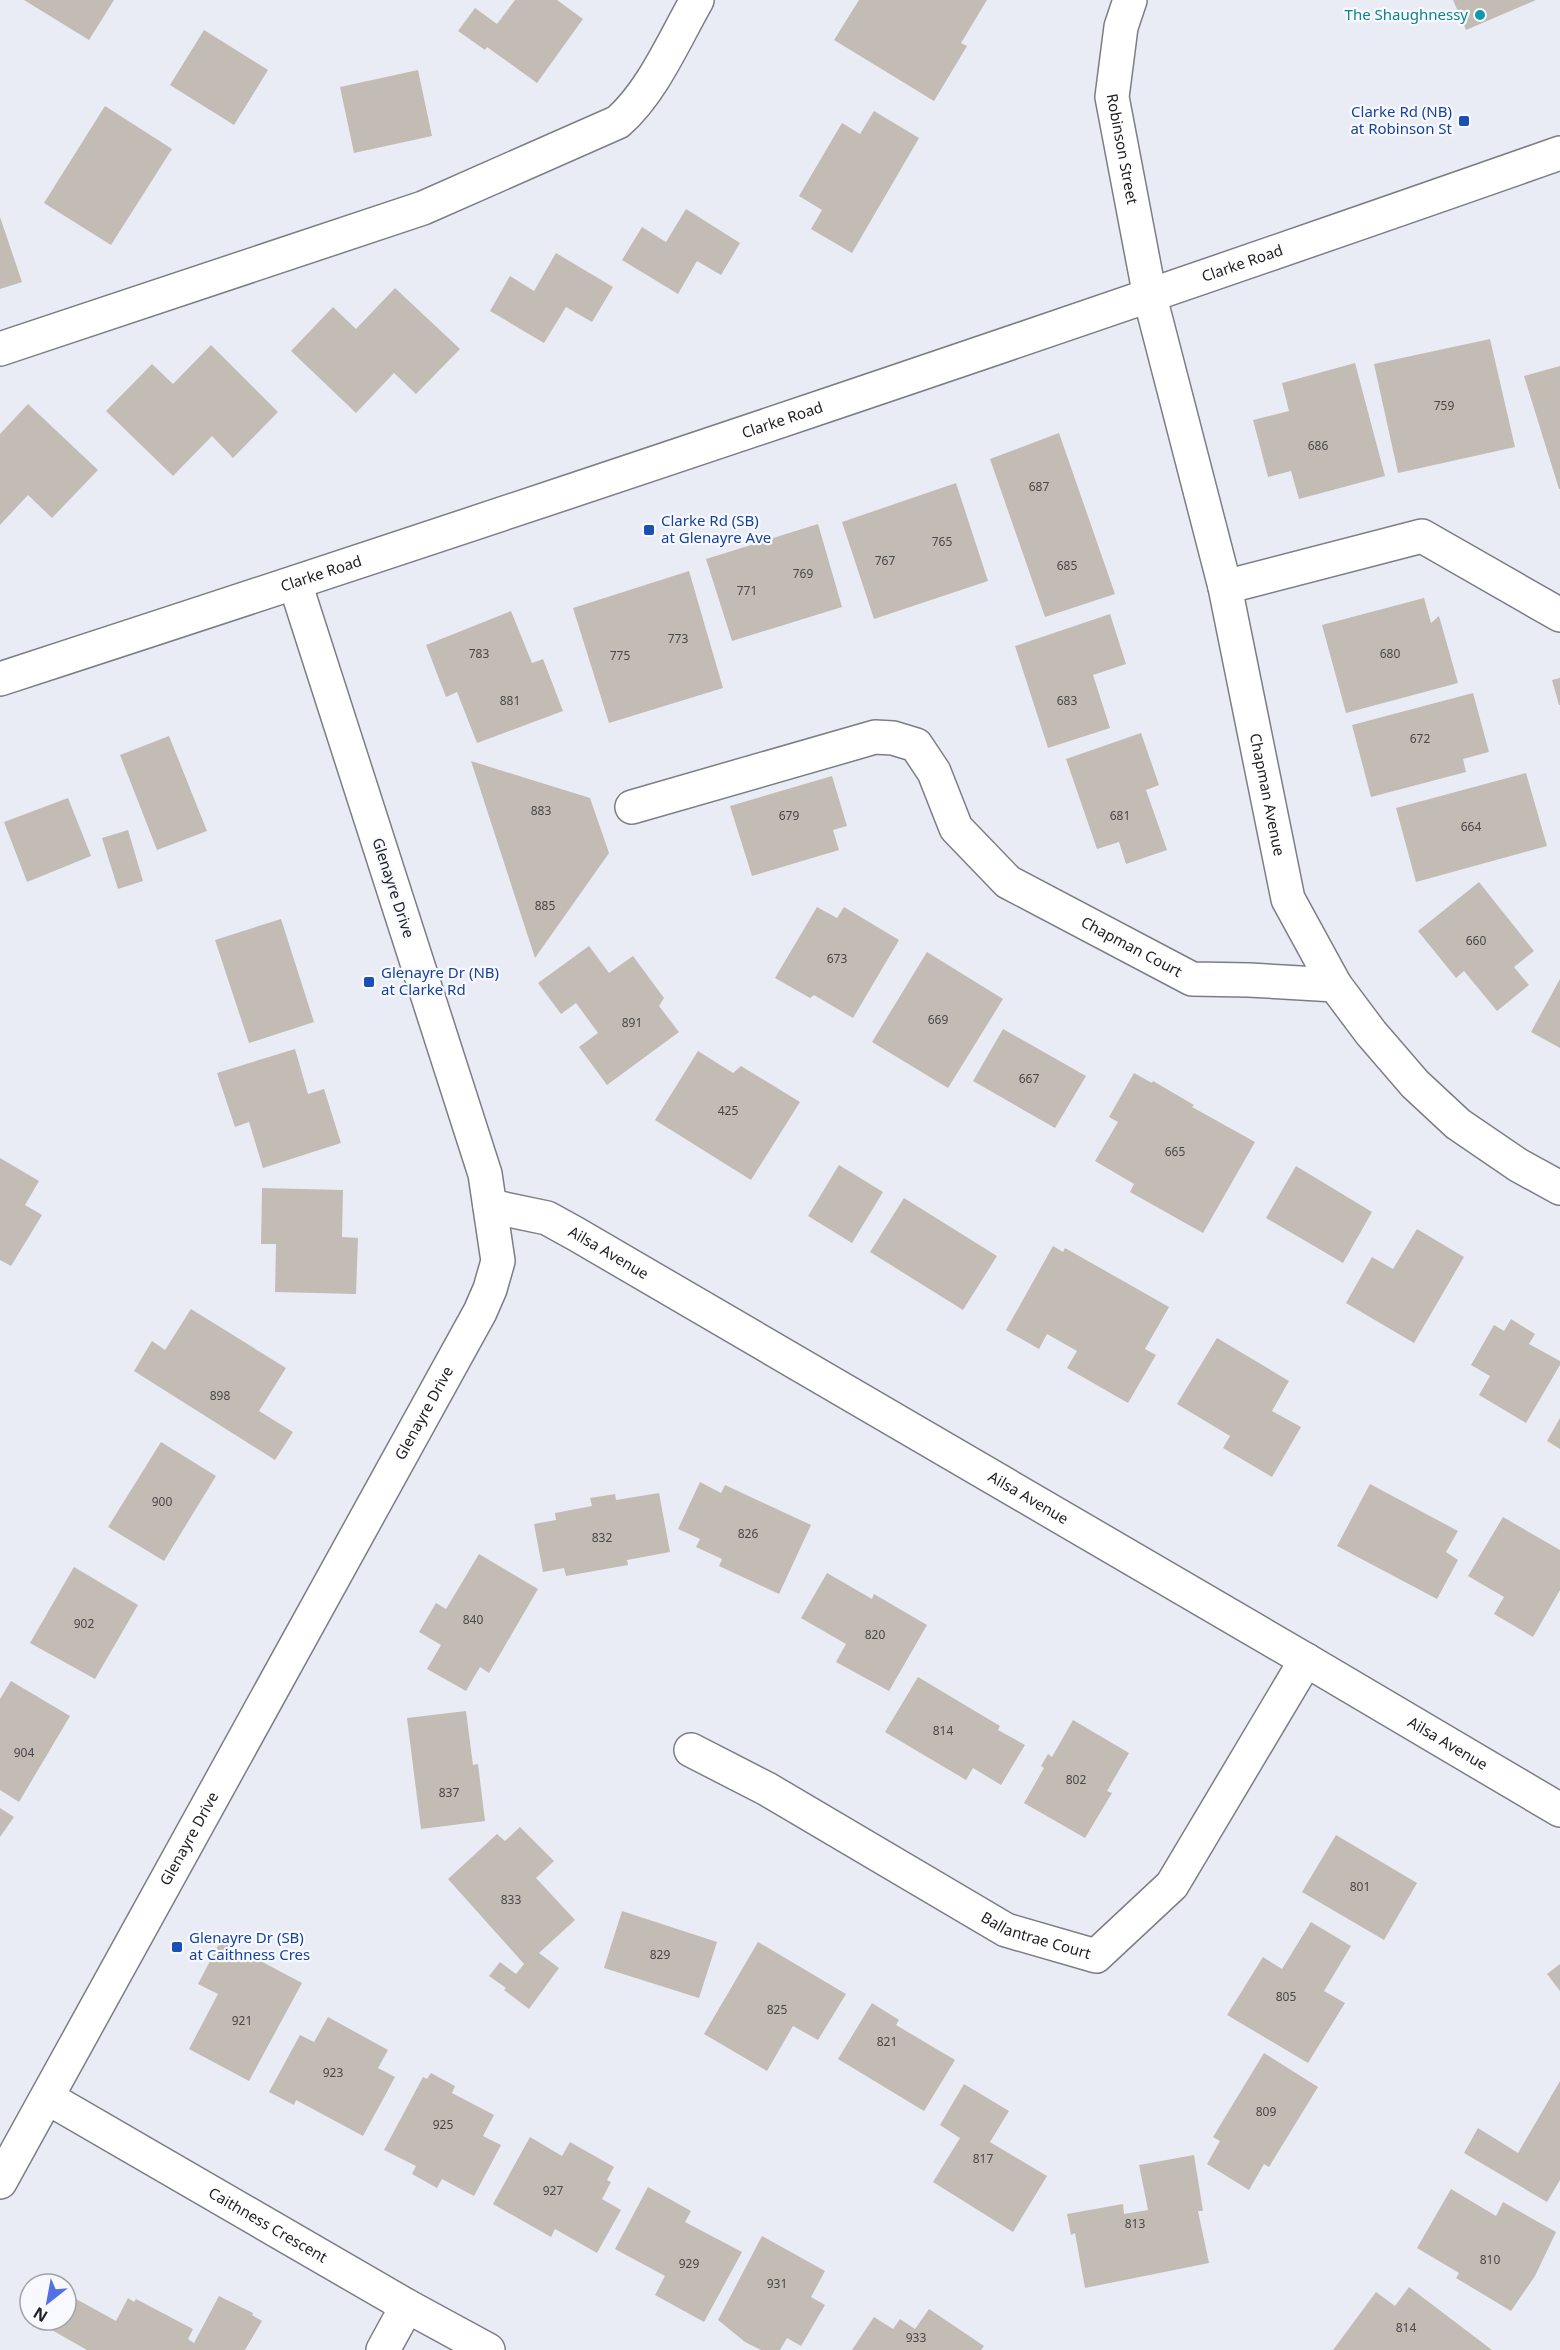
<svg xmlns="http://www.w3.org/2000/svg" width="1560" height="2350" font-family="'Noto Sans',sans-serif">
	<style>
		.building { fill: #c3bcb5 }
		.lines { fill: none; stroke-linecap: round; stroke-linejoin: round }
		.minor-casing { stroke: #7c7e86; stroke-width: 36 }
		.major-casing { stroke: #7c7e86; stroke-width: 36 }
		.minor { stroke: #fff; stroke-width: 33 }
		.major { stroke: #fff; stroke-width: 33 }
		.culture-dot { fill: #0f9aa8; stroke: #f8f9ff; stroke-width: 2 }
		.transit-dot { fill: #1a4fb4; stroke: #f8f9ff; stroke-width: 2 }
		.labels { text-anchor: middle; stroke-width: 4.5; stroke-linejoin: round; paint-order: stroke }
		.number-label { font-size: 12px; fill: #494848 }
		.culture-label { font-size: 15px; fill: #0d838f; stroke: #f8f9ff; text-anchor: end }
		.transit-label { font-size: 15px; fill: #164399; stroke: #f8f9ff; text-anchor: start }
		.street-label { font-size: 15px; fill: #202124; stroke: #f8f9ff }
	</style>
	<rect width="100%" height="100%" fill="#e9ecf5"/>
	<!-- building -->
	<g class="building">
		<path d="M24,0h90l-25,40z"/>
		<path d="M515,0h42l26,19 -46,64 -50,-36 -2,3 -27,-19 17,-23 22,16z"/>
		<path d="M859,0h128l-26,43 6,3 -33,55 -100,-61z"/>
		<path d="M1453,0h83l-70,30z"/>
		<path d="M204,30l64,40 -34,55 -64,-40z"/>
		<path d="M418,70l14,66 -78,17 -14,-66z"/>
		<path d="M105,106l67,43 -61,96 -67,-42z"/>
		<path d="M874,111l45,27 -67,115 -41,-24 11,-19 -23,-14 43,-73 18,11z"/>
		<path d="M686,209l54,34 -19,32 -24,-14 -19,33 -56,-34 20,-33 24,15z"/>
		<path d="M0,217l22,65 -22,7z"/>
		<path d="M556,253l57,34 -21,35 -26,-15 -22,36 -54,-32 20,-35 24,15z"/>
		<path d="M395,288l65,61 -44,45 -22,-21 -38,40 -65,-62 42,-44 23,22z"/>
		<path d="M1490,339l25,108 -117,26 -24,-109z"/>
		<path d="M211,345l67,67 -45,46 -21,-22 -39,40 -67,-65 46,-47 21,20z"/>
		<path d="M1355,363l30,113 -86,23 -8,-28 -23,6 -15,-57 36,-9 -7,-28z"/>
		<path d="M1560,366v123h-1l-35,-113z"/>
		<path d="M28,404l70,66 -46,48 -24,-23 -28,30v-91z"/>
		<path d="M1059,433l56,161 -70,23 -55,-158z"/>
		<path d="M956,483l32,98 -114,38 -32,-97z"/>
		<path d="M818,524l24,83 -110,34 -26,-82z"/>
		<path d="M689,571l34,117 -114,35 -36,-115z"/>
		<path d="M1424,598l7,25 8,-7 19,67 -112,30 -24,-88z"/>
		<path d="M511,611l21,52 11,-4 20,52 -86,32 -20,-51 -11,5 -20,-52z"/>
		<path d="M1110,614l16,50 -33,11 17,53 -62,20 -33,-102z"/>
		<path d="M1560,678v27h-1l-7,-25z"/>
		<path d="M1473,693l16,59 -26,7 3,13 -95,25 -19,-72z"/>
		<path d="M1141,733l18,52 -13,5 21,60 -41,14 -7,-22 -22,7 -31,-90z"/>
		<path d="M169,736l38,95 -50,19 -37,-95z"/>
		<path d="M471,761l119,37 19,55 -74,105z"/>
		<path d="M1526,773l21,73 -131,36 -20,-74z"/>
		<path d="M832,776l15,50 -14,4 6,20 -87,26 -22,-70z"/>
		<path d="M68,798l23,58 -64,26 -23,-60z"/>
		<path d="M128,830l15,51 -25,8 -16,-51z"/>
		<path d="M1479,882l55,69 -20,16 15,18 -32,26 -33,-40 -8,7 -38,-47z"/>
		<path d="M817,907l20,11 7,-11 55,33 -46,78 -39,-23 -4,3 -35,-20z"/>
		<path d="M281,919l33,103 -65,21 -34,-103z"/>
		<path d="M589,946l20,27 24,-17 31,42 -5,8 20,26 -72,53 -28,-38 19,-14 -22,-30 -15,11 -23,-31z"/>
		<path d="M927,952l76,47 -55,89 -76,-46z"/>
		<path d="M1560,979v69l-29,-16z"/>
		<path d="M1003,1029l83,47 -31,52 -82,-47z"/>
		<path d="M295,1049l13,45 16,-5 17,54 -78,25 -14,-46 -14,5 -18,-54z"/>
		<path d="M698,1051l35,22 8,-7 59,36 -49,78 -96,-60z"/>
		<path d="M1134,1073l18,10 1,-2 41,24 -2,2 63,35 -52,91 -73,-41 4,-8 -39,-23 23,-39 -9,-5z"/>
		<path d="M0,1158l39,23 -14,24 17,10 -31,51 -11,-6z"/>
		<path d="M839,1165l44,27 -31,51 -44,-27z"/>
		<path d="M1296,1166l76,46 -29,51 -77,-45z"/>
		<path d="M262,1188l81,2 -1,47 16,1 -2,56 -81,-2 1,-48h-15z"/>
		<path d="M904,1198l93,58 -34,54 -93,-58z"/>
		<path d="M1417,1229l47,28 -50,86 -68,-40 26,-46 21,12z"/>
		<path d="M1053,1246l10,6 2,-4 104,59 -24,42 11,6 -28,48 -61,-35 10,-17 -30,-17 -8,15 -33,-19z"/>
		<path d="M191,1309l95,59 -27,43 34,21 -18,28 -141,-89 18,-30 13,9z"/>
		<path d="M1511,1319l24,15 -6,10 31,17v4l-34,58 -47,-28 11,-19 -19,-11 23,-40 10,6z"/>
		<path d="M1217,1338l72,43 -17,30 29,16 -29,50 -49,-29 7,-12 -53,-32z"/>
		<path d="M1560,1418v31l-13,-8z"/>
		<path d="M161,1442l55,34 -52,85 -56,-34z"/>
		<path d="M700,1482l21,11 4,-8 86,40 -32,69 -60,-28 3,-7 -26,-12 4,-8 -22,-10z"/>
		<path d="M1370,1484l88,47 -12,21 12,8 -21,39 -100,-53z"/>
		<path d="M659,1493l11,59 -43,8 1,5 -62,11 -2,-8 -21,4 -9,-48 22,-4 -1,-7 37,-7 -2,-8 25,-4 1,6z"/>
		<path d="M1503,1517l57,33v40l-27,47 -39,-23 10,-17 -36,-21z"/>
		<path d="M479,1554l59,35 -49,84 -9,-6 -14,24 -39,-22 14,-24 -22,-13 17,-29 10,6z"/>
		<path d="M74,1567l64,38 -43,74 -65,-36z"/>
		<path d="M827,1573l45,26 2,-5 53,31 -38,66 -53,-29 10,-18 -45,-26z"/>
		<path d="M918,1677l82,49 -2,4 27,15 -24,40 -28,-17 -7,12 -81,-48z"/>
		<path d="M11,1681l59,35 -51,86 -19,-12v-91z"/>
		<path d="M466,1711l7,54 5,-1 7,57 -64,8 -14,-111z"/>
		<path d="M1073,1720l56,33 -22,38 5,2 -27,45 -61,-35 20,-35 -3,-2 7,-12 4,3z"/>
		<path d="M0,1808l14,9 -14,20z"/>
		<path d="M520,1827l34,34 -18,17 39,42 -36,33 20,15 -30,41 -25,-19 2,-2 -17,-12 11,-14 16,12 8,-10 -76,-85 49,-45 8,7z"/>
		<path d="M1336,1835l81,48 -33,57 -82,-48z"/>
		<path d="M622,1911l95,31 -18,56 -95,-30z"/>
		<path d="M1311,1922l40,24 -27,45 21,12 -37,60 -81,-48 36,-58 19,12z"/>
		<path d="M221,1940l81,43 -53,98 -60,-32 29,-55 -20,-10z"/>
		<path d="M758,1942l88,52 -28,46 -25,-14 -26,45 -63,-37z"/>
		<path d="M1560,1964v27l-13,-17z"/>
		<path d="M872,2003l27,17 -3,5 59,35 -31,51 -86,-52z"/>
		<path d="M328,2017l60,33 -10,18 17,9 -32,59 -67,-36 -2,5 -25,-13 31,-57 14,7z"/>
		<path d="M1264,2053l54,34 -49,80 -5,-3 -15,26 -42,-26 13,-23 -7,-4z"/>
		<path d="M431,2073l24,13 -3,7 42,22 -11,21 18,9 -27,51 -32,-17 -5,9 -25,-14 4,-8 -32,-16 39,-73 4,2z"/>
		<path d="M1560,2081v99l-13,22 -83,-49 14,-25 40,25z"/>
		<path d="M964,2084l45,27 -19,31 57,34 -34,56 -80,-50 27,-44 -20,-13z"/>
		<path d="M530,2137l32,19 8,-14 44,25 -7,13 4,2 -9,17 19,11 -24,43 -42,-24 -4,8 -58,-33z"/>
		<path d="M1194,2155l9,56h-5l11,52 -124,25 -10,-55 -4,2 -4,-21 56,-10 1,10 24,-4 -9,-45z"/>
		<path d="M648,2187l43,24 -6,11 57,30 -38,70 -49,-27 10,-19 -50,-27z"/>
		<path d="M1451,2189l45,27 7,-14 53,30 -21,44 -24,35 -55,-33 3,-5 -42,-25z"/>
		<path d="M762,2236l63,35 -14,26 14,8 -24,41 -14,-8 -7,12h-19l-16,-8 -27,-22z"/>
		<path d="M1409,2287l83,63h-159l43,-58 19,14z"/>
		<path d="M69,2295l47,26 12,-23 6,4 2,-3 57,30 -5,10 6,4 25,-47 34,17 -1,2 10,6 -17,29h-158l-37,-21 5,-9h11v-19z"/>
		<path d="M929,2309l55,37 -3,4h-129l22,-33 19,12 7,-10 15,10z"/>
	</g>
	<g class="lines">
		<!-- minor casing -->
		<g class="minor-casing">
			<g id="minor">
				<path id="s1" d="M1130,0l-9,27 -9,70 38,200 75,290 63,312 47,86 36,48 44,51 43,40 60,41 42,23"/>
				<path d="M0,349l423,-141 195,-86c35,-31 56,-82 79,-122"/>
				<path d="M1225,587l197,-51 138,79"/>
				<path id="s2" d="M632,807l243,-70 18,1 23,7 18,27 22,56 52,54 184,97 57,1 86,5"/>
				<path id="s3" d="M490,1206l57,12 29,16 730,426 254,150"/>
				<path id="s4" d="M691,1750l76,39 239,141 90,26 76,-71 134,-225"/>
				<path id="s5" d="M48,2098l359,208 81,44"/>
				<path id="s6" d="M0,2182l480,-870 10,-23 8,-28 -13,-87 -190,-591"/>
				<path d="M383,2350l24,-44"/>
			</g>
		</g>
		<!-- major casing -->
		<g class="major-casing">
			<g id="major">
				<path id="s7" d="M0,679c522,-170 1042,-344 1560,-526"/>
			</g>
		</g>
		<!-- minor -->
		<use href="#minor" class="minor"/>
		<!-- major -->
		<use href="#major" class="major"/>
	</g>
	<!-- markers -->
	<circle class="culture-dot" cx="1480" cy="15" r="6"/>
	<g class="transit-dot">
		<rect x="1458" y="115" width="12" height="12" rx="3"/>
		<rect x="643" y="524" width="12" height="12" rx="3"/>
		<rect x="363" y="976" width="12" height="12" rx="3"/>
		<rect x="171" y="1941" width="12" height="12" rx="3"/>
	</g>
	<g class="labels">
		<!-- number labels -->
		<g class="number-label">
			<text x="1444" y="410">759</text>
			<text x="1318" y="450">686</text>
			<text x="1039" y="491">687</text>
			<text x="942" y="546">765</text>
			<text x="885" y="565">767</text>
			<text x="1067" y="570">685</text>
			<text x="803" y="578">769</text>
			<text x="747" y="595">771</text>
			<text x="678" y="643">773</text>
			<text x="479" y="658">783</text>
			<text x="1390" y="658">680</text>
			<text x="620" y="660">775</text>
			<text x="510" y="705">881</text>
			<text x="1067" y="705">683</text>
			<text x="1420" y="743">672</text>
			<text x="541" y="815">883</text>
			<text x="789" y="820">679</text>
			<text x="1120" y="820">681</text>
			<text x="1471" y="831">664</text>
			<text x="545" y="910">885</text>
			<text x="1476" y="945">660</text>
			<text x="837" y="963">673</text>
			<text x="938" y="1024">669</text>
			<text x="632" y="1027">891</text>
			<text x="1029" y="1083">667</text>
			<text x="728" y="1115">425</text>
			<text x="1175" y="1156">665</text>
			<text x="220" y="1400">898</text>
			<text x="162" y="1506">900</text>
			<text x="748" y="1538">826</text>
			<text x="602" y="1542">832</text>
			<text x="473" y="1624">840</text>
			<text x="84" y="1628">902</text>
			<text x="875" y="1639">820</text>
			<text x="943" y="1735">814</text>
			<text x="24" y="1757">904</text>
			<text x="1076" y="1784">802</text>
			<text x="449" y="1797">837</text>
			<text x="1360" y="1891">801</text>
			<text x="511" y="1904">833</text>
			<text x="660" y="1959">829</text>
			<text x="1286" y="2001">805</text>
			<text x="777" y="2014">825</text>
			<text x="242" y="2025">921</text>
			<text x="887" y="2046">821</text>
			<text x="333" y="2077">923</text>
			<text x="1266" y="2116">809</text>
			<text x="443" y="2129">925</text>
			<text x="983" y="2163">817</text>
			<text x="553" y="2195">927</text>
			<text x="1135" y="2228">813</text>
			<text x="1490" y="2264">810</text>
			<text x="689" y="2268">929</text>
			<text x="777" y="2288">931</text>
			<text x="1406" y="2332">814</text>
			<text x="916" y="2342">933</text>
		</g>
		<!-- culture labels -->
		<g class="culture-label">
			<text x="1468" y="20">The Shaughnessy</text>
		</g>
		<!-- transit labels -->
		<g class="transit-label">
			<text x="1452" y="117" text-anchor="end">Clarke Rd (NB)<tspan x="1452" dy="17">at Robinson St</tspan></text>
			<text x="661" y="526">Clarke Rd (SB)<tspan x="661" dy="17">at Glenayre Ave</tspan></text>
			<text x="381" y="978">Glenayre Dr (NB)<tspan x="381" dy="17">at Clarke Rd</tspan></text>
			<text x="189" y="1943">Glenayre Dr (SB)<tspan x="189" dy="17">at Caithness Cres</tspan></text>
		</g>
		<!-- street labels -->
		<g class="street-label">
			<text dy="5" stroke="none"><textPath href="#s1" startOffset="152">Robinson Street</textPath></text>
			<text dy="5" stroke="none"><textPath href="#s7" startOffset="1310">Clarke Road</textPath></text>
			<text dy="5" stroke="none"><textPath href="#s7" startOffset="824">Clarke Road</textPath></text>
			<text dy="5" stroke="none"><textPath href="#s7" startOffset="338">Clarke Road</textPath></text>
			<text dy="5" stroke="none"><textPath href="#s1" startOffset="814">Chapman Avenue</textPath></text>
			<text transform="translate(393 888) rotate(72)" y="5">Glenayre Drive</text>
			<text dy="5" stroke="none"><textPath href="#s2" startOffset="602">Chapman Court</textPath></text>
			<text dy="5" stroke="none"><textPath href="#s3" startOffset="129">Ailsa Avenue</textPath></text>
			<text dy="5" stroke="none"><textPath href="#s6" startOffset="878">Glenayre Drive</textPath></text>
			<text dy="5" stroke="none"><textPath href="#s3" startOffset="615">Ailsa Avenue</textPath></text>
			<text dy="5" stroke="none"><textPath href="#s3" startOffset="1101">Ailsa Avenue</textPath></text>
			<text dy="5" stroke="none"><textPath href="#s6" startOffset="392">Glenayre Drive</textPath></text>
			<text dy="5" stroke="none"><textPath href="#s4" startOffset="393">Ballantrae Court</textPath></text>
			<text dy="5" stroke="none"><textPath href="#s5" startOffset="254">Caithness Crescent</textPath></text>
		</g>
	</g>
	<!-- north arrow -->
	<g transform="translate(48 2302) rotate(211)"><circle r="28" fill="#f8f9ff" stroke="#a2a3a7" stroke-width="1.5"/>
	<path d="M0-4.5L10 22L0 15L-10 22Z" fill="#556fe4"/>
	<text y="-9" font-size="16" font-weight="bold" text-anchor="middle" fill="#202124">N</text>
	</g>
</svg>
